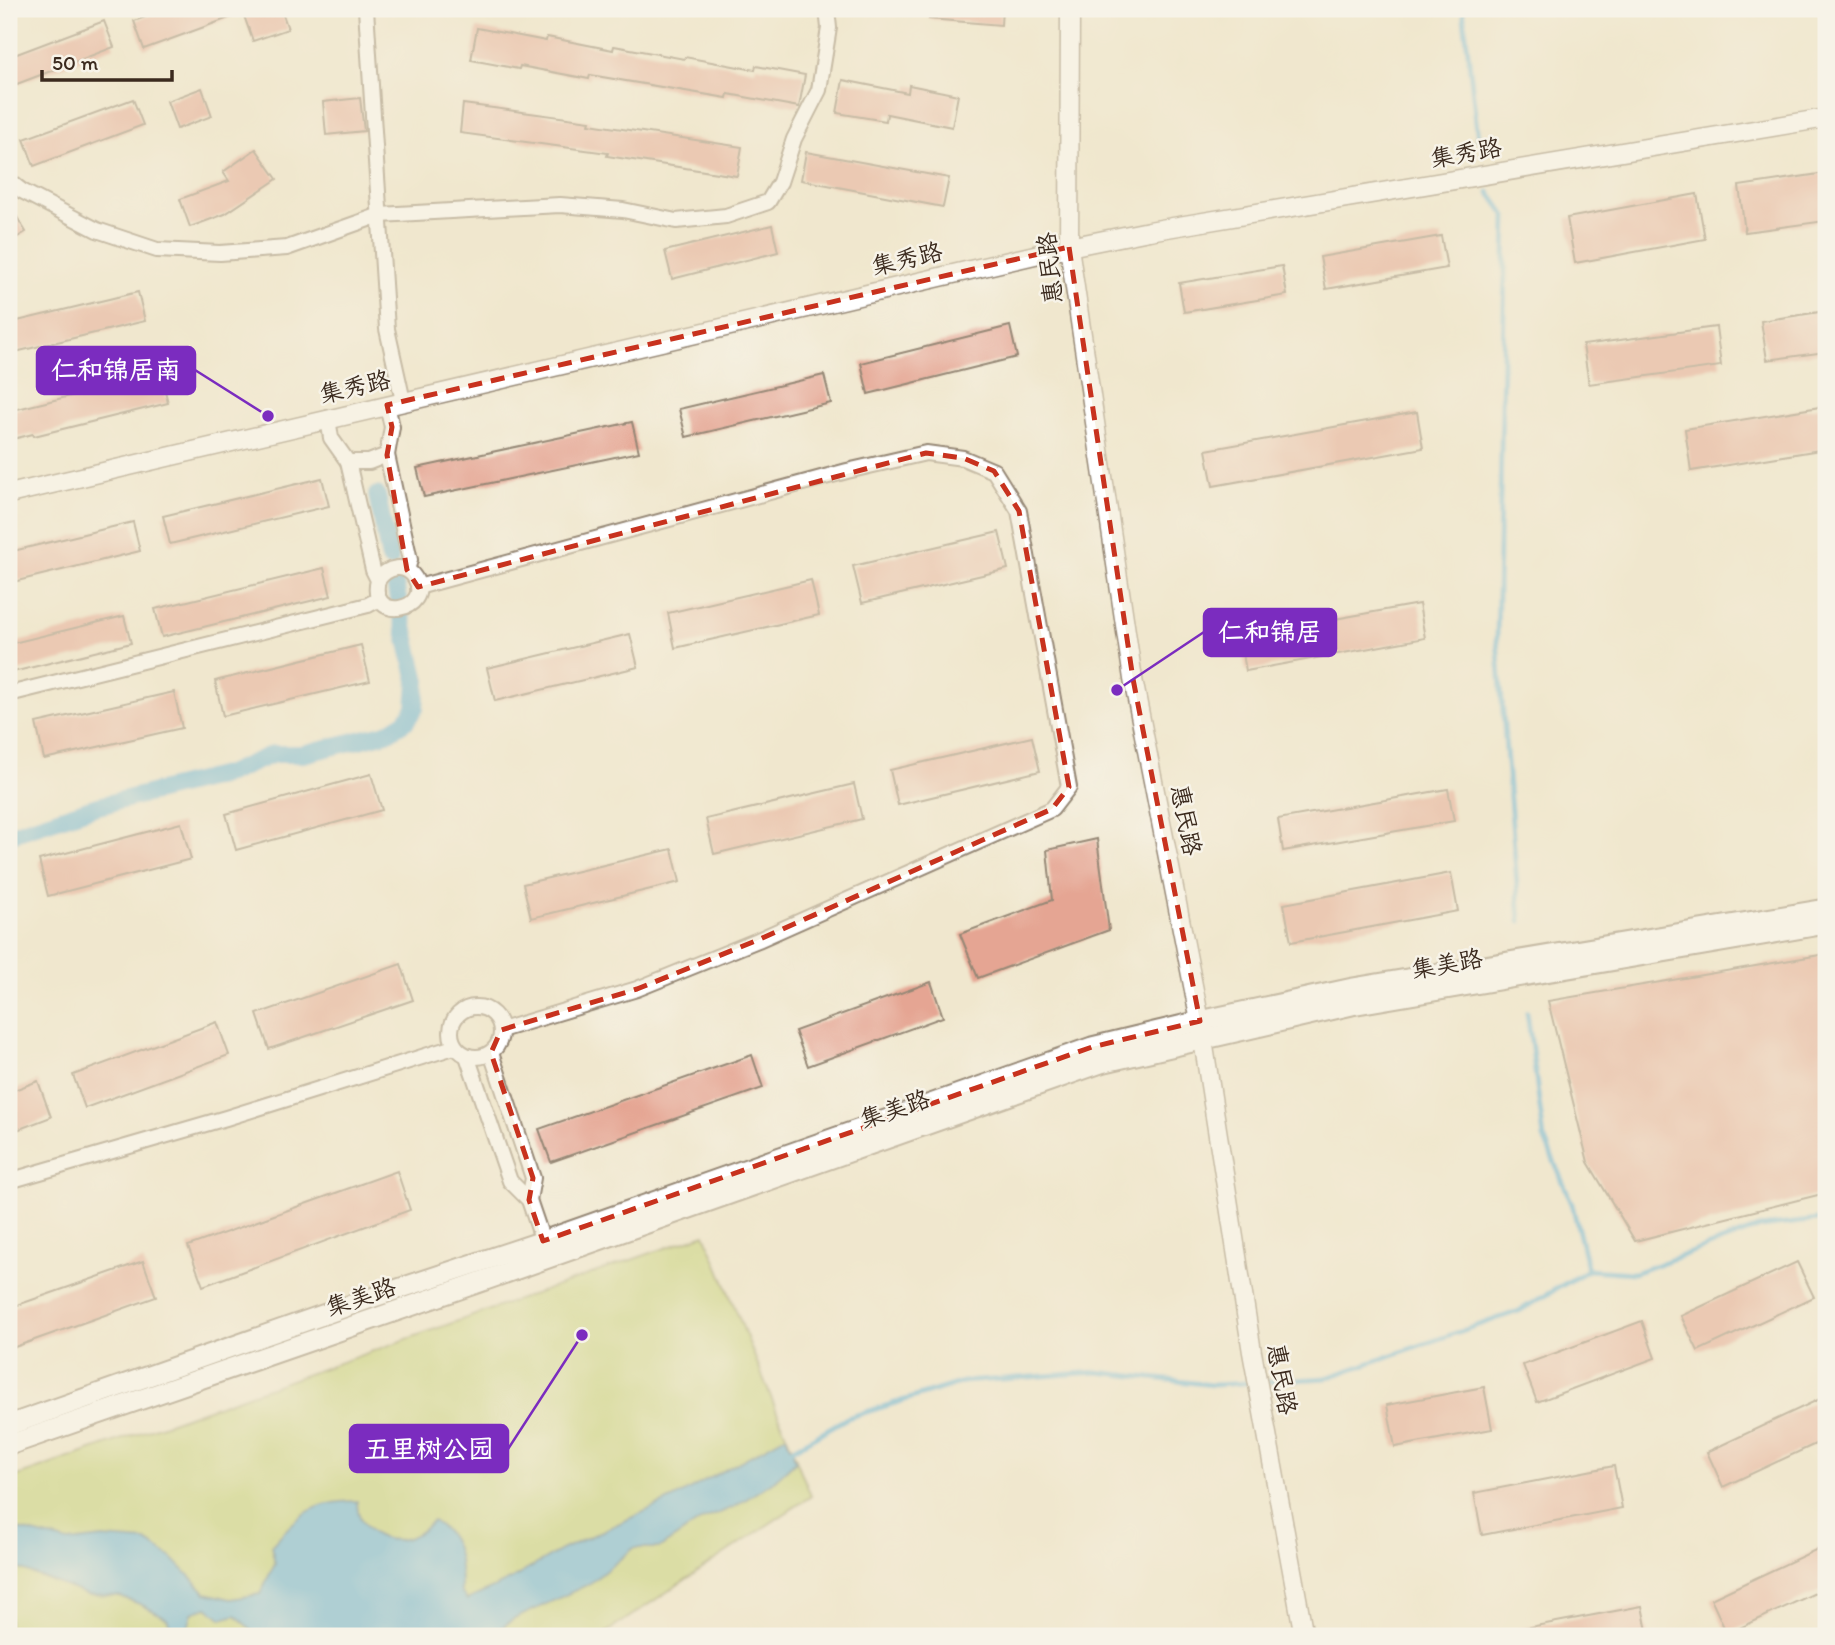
<svg xmlns="http://www.w3.org/2000/svg" width="1835" height="1645" font-family="Itim,'LXGW WenKai TC',sans-serif">
	<style>
		.green { fill: #c2d173; stroke: #7e7e48; stroke-width: 2 }
		.water { fill: #5eb1d9; stroke: #4c6e7c; stroke-width: 2 }
		.lines { fill: none; stroke-linecap: round; stroke-linejoin: round }
		.stream { stroke: #5eb1d9; stroke-width: 5 }
		.canal { stroke: #5eb1d9; stroke-width: 18 }
		.building { fill: #e5a593 }
		.minor-casing { stroke: #968876; stroke-width: 18 }
		.tertiary-casing { stroke: #968876; stroke-width: 21 }
		.secondary-casing { stroke: #968876; stroke-width: 23 }
		.minor { stroke: #fff; stroke-width: 14 }
		.tertiary { stroke: #fff; stroke-width: 18 }
		.secondary { stroke: #fff; stroke-width: 19 }
		.marked { fill: none; stroke: #c8321e; stroke-width: 5; stroke-dasharray: 14 9; stroke-linejoin: round }
		.labels { text-anchor: middle; stroke-width: 5; stroke-linejoin: round; paint-order: stroke }
		.street-label { font-size: 24px; fill: #3b2a1e; stroke: #f7f3e8 }
		.leader { fill: none; stroke: #7b2cbf; stroke-width: 2.5 }
		.callout-dot { fill: #7b2cbf; stroke: #f7f3e8; stroke-width: 2.5 }
		.callout { fill: #7b2cbf; stroke: #7b2cbf; stroke-width: 2.5 }
		.callout-label { font-size: 26px; text-anchor: middle; font-weight: bold; fill: #fff }
	</style>
	<rect width="100%" height="100%" fill="#f7f3e8"/>
	<filter id="ink" filterUnits="userSpaceOnUse"><feTurbulence type="fractalNoise" baseFrequency=".0143" numOctaves="2"/><feDisplacementMap in="SourceGraphic" scale="14" xChannelSelector="R" yChannelSelector="G"/><feConvolveMatrix kernelMatrix="1 2 1 2 8 2 1 2 1" color-interpolation-filters="sRGB"/></filter>
	<filter id="wash" filterUnits="userSpaceOnUse"><feTurbulence type="fractalNoise" baseFrequency=".00686" numOctaves="4" result="noise"/><feDisplacementMap in="SourceGraphic" scale="28" xChannelSelector="R" yChannelSelector="G"/><feGaussianBlur stdDeviation="1.57" result="paint"/><feColorMatrix in="noise" values="0 0 0 0 0 0 0 0 0 0 0 0 0 0 0 0 0 1.4 0 .05"/><feComposite in="paint" operator="in"/></filter>
	<g filter="url(#wash)">
		<rect width="100%" height="100%" fill="#f0e7ce"/>
		<!-- green -->
		<path class="green" d="M705,1234l106,262 -210,140h-592v-157z"/>
		<!-- water -->
		<path class="water" d="M786,1436l10,25 -22,20 -40,26 -32,13 -42,28h-26l-45,36 -77,36 -21,16h-234l-21,-21 -14,4 -15,-12 -15,6 -5,18 1,5h-14l-7,-18 -25,-13 -23,-9 -31,-1 -79,-30v-38l60,15 34,-4 43,3 26,17 34,35 25,6 29,-5 15,-31 -4,-17c28,-32 43,-45 86,-45 0,24 20,43 46,38 12,-2 21,-10 30,-18 27,16 28,42 28,71l6,8 41,-19 53,-31 113,-52z"/>
		<g class="lines">
			<!-- stream -->
			<g class="stream">
				<path d="M1463,9l15,130"/>
				<path d="M1489,192l17,24 -9,424 23,281"/>
				<path d="M1527,1012l17,126 28,66 16,66"/>
				<path d="M788,1452l59,-34 116,-36 134,-10 116,13 113,-7 193,-67 69,-41 46,3 127,-46 65,-8"/>
			</g>
			<!-- canal -->
			<g class="canal">
				<path d="M377,495l13,64"/>
				<path d="M394,578l4,21"/>
				<path d="M9,835l85,-28 134,-33 45,-20h30l84,-21 19,-12 9,-13 2,-27 -15,-63"/>
			</g>
		</g>
		<g id="blocks">
			<!-- building -->
			<g class="building">
				<path d="M167,9h81v2l-104,38 -10,-28z"/>
				<path d="M256,9h25l7,20 -35,12 -10,-28z"/>
				<path d="M929,9h73l-1,16 -72,-6z"/>
				<path d="M104,21l10,26 -105,40v-30z"/>
				<path d="M477,28l69,13 1,-4 66,13 1,-4 70,13 1,-2 70,13 1,-4 49,9 -6,32 -71,-13 -1,4 -137,-23 -1,4 -69,-13 -1,3 -48,-9z"/>
				<path d="M843,80l65,13 1,-8 49,10 -6,32 -65,-13 -1,7 -49,-8z"/>
				<path d="M202,88l10,28 -35,13 -10,-28z"/>
				<path d="M360,98l4,33 -38,4 -3,-33z"/>
				<path d="M133,99l10,26 -109,41 -10,-27z"/>
				<path d="M463,104l127,17 -1,3 153,23 -5,29 -130,-20 1,-3 -148,-20z"/>
				<path d="M256,149l21,30 -52,35 -35,13 -10,-28 49,-18 -6,-9z"/>
				<path d="M806,152l143,26 -6,29 -142,-27z"/>
				<path d="M1826,173v48l-81,11 -6,-46z"/>
				<path d="M1697,194l8,45 -130,24 -8,-45z"/>
				<path d="M9,204l17,28 -17,10z"/>
				<path d="M772,225l6,27 -106,27 -7,-28z"/>
				<path d="M1441,236l6,32 -121,21 -6,-32z"/>
				<path d="M1282,266l5,29 -103,17 -5,-29z"/>
				<path d="M138,292l7,29 -134,32 -2,-30z"/>
				<path d="M1826,311v41l-59,8 -6,-39z"/>
				<path d="M1010,326l7,31 -149,37 -7,-31z"/>
				<path d="M1716,327l5,39 -132,18 -6,-39z"/>
				<path d="M161,374l7,29 -134,33 -1,-2 -24,6v-29z"/>
				<path d="M824,375l7,28 -145,34 -7,-28z"/>
				<path d="M1826,406v43l-135,22 -6,-42z"/>
				<path d="M1417,412l6,36 -210,38 -7,-36z"/>
				<path d="M632,422l7,30 -215,45 -7,-29z"/>
				<path d="M322,478l7,28 -159,38 -7,-28z"/>
				<path d="M133,522l7,29 -131,32v-31z"/>
				<path d="M999,532l9,37 -146,34 -9,-37z"/>
				<path d="M324,568l7,28 -169,41 -7,-28z"/>
				<path d="M811,580l8,35 -144,33 -7,-35z"/>
				<path d="M1419,604l6,34 -179,33 -6,-35z"/>
				<path d="M124,616l7,27 -122,30v-29z"/>
				<path d="M630,634l8,33 -143,34 -8,-33z"/>
				<path d="M361,645l9,36 -147,35 -8,-35z"/>
				<path d="M174,692l8,36 -138,31 -8,-36z"/>
				<path d="M1032,737l8,34 -142,34 -8,-35z"/>
				<path d="M371,774l11,36 -146,40 -10,-36z"/>
				<path d="M854,784l8,35 -148,35 -8,-35z"/>
				<path d="M1448,789l6,32 -171,30 -5,-32z"/>
				<path d="M181,823l10,36 -143,37 -9,-36z"/>
				<path d="M1097,839l12,91 -131,48 -18,-44 92,-34 -5,-50z"/>
				<path d="M672,849l8,33 -149,36 -8,-34z"/>
				<path d="M1451,873l7,38 -167,31 -7,-38z"/>
				<path d="M1826,954v239l-191,48 -47,-79 -40,-161z"/>
				<path d="M401,964l12,36 -144,49 -12,-35z"/>
				<path d="M931,982l12,35 -135,49 -13,-35z"/>
				<path d="M217,1022l12,33 -144,53 -12,-33z"/>
				<path d="M752,1055l11,33 -212,74 -12,-33z"/>
				<path d="M38,1081l13,36 -42,16v-41z"/>
				<path d="M397,1171l13,39 -207,76 -15,-40z"/>
				<path d="M143,1261l13,36 -147,52v-41z"/>
				<path d="M1797,1262l17,35 -116,54 -17,-35z"/>
				<path d="M1642,1321l13,37 -118,44 -14,-37z"/>
				<path d="M1484,1387l8,42 -97,18 -8,-42z"/>
				<path d="M1826,1396v43l-103,48 -16,-35z"/>
				<path d="M1614,1466l8,42 -140,27 -8,-42z"/>
				<path d="M1826,1545v43l-99,46 -16,-35z"/>
				<path d="M1642,1606l6,30h-129v-7z"/>
			</g>
		</g>
	</g>
	<g filter="url(#ink)">
		<use href="#blocks" fill-opacity="0" stroke="#968876" stroke-width="2"/>
		<g class="lines">
			<!-- minor casing -->
			<g class="minor-casing">
				<g id="minor">
					<path d="M366,9l21,320 16,72"/>
					<path d="M9,181l13,10 75,39 60,20 63,3 67,-5 93,-33 180,-10 63,5 53,11 50,-5 42,-14 12,-20 14,-43 25,-49 10,-62 -2,-19"/>
					<path d="M328,418l3,20 17,24h21l18,-7 5,-28 -5,-22"/>
					<path d="M387,455l23,105 -3,10"/>
					<path d="M348,462l25,108 5,10c-11,44 56,31 37,-2 -10,-16 -28,-11 -37,2"/>
					<path d="M418,587l429,-116 79,-18 37,5 31,13 25,40 50,276 -17,22 -294,131 -121,49 -136,41"/>
					<path d="M9,694l359,-89 11,-6"/>
					<circle cx="476" cy="1032" r="25"/>
					<path d="M491,1053l42,125 -4,22"/>
					<path d="M467,1056l43,125 19,19 17,50"/>
					<path d="M9,1181l217,-63 228,-71"/>
				</g>
			</g>
			<!-- tertiary casing -->
			<g class="tertiary-casing">
				<g id="tertiary">
					<path d="M1070,9l-1,238 64,432 67,342 52,331 52,284"/>
					<path d="M9,494l1060,-247 80,-16 677,-113"/>
				</g>
			</g>
			<!-- secondary casing -->
			<g class="secondary-casing">
				<g id="secondary">
					<path d="M9,1425l362,-127 172,-57 549,-194 108,-26 153,-33 473,-79"/>
					<path d="M9,1445l471,-163 621,-219 251,-58 474,-81"/>
				</g>
			</g>
			<!-- minor -->
			<use href="#minor" class="minor"/>
			<!-- tertiary -->
			<use href="#tertiary" class="tertiary"/>
			<!-- secondary -->
			<use href="#secondary" class="secondary"/>
		</g>
	</g>
	<!-- marked area -->
	<path d="M0 0H1835V1645H0ZM1069,247l64,432 67,342 -108,26 -549,194 -14,-41 4,-22 -42,-125 10,-23 136,-41 121,-49 294,-131 17,-22 -50,-276 -25,-40 -31,-13 -37,-5 -508,134 -11,-17 -20,-115 5,-28 -5,-22z" fill="#f0e7ce" fill-opacity=".55" fill-rule="evenodd"/>
	<path class="marked" d="M1069,247l64,432 67,342 -108,26 -549,194 -14,-41 4,-22 -42,-125 10,-23 136,-41 121,-49 294,-131 17,-22 -50,-276 -25,-40 -31,-13 -37,-5 -508,134 -11,-17 -20,-115 5,-28 -5,-22z"/>
	<g class="labels">
		<!-- street labels -->
		<g class="street-label">
			<text transform="translate(1466 153) rotate(-10)" y="8">集秀路</text>
			<text transform="translate(907 259) rotate(-13)" y="8">集秀路</text>
			<text transform="translate(1050 268) rotate(-96)" y="8">惠民路</text>
			<text transform="translate(355 387) rotate(-13)" y="8">集秀路</text>
			<text transform="translate(1186 820) rotate(79)" y="8">惠民路</text>
			<text transform="translate(1447 964) rotate(-10)" y="8">集美路</text>
			<text transform="translate(895 1109) rotate(-19)" y="8">集美路</text>
			<text transform="translate(361 1297) rotate(-19)" y="8">集美路</text>
			<text transform="translate(1282 1379) rotate(80)" y="8">惠民路</text>
		</g>
	</g>
	<!-- callouts -->
	<path class="leader" d="M268 416L195 370M1117 690L1204 632M582 1335L508 1449"/>
	<g class="callout-dot">
		<circle cx="268" cy="416" r="7"/>
		<circle cx="1117" cy="690" r="7"/>
		<circle cx="582" cy="1335" r="7"/>
	</g>
	<g class="callout">
		<rect x="37" y="347" width="158" height="47" rx="7"/>
		<rect x="1204" y="609" width="132" height="47" rx="7"/>
		<rect x="350" y="1425" width="158" height="47" rx="7"/>
	</g>
	<g class="callout-label">
		<text x="116" y="379">仁和锦居南</text>
		<text x="1270" y="641">仁和锦居</text>
		<text x="429" y="1458">五里树公园</text>
	</g>
	<!-- margin -->
	<rect width="1835" height="1645" fill="none" stroke="#f7f3e8" stroke-width="35"/>
	<!-- scale -->
	<path d="M42 70v10h130v-10" fill="none" stroke="#3b2a1e" stroke-width="3.5"/>
	<text x="52" y="70" font-size="21" fill="#3b2a1e" stroke="#f7f3e8" stroke-width="5" paint-order="stroke">50 m</text>
</svg>
